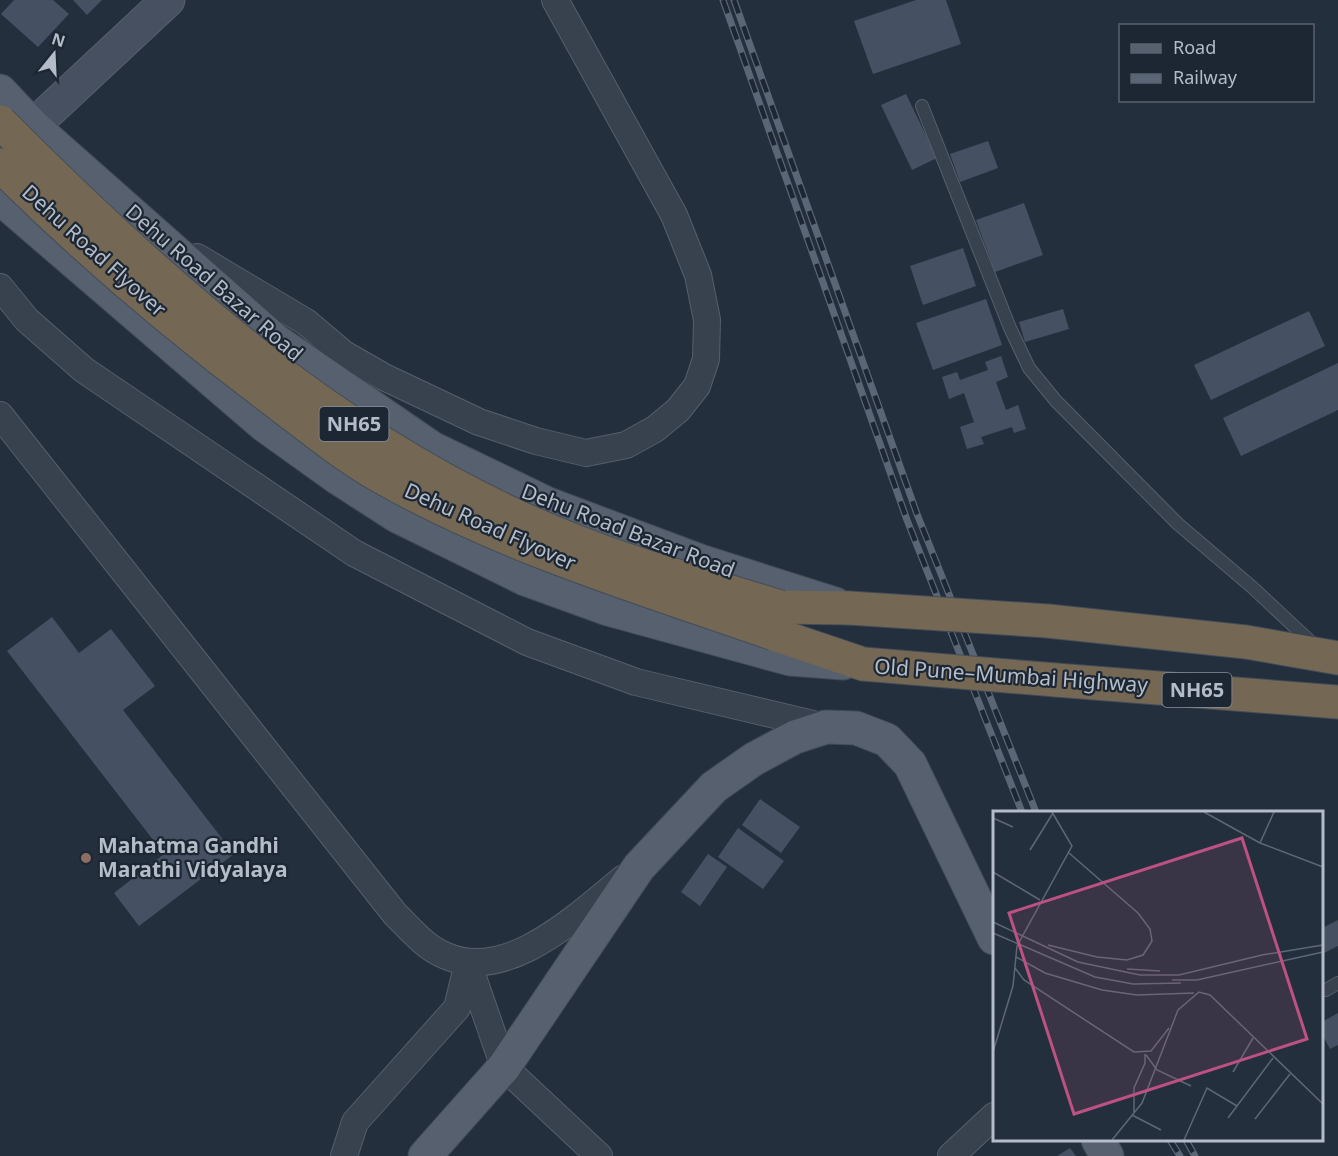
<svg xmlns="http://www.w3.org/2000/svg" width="1338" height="1156" font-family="'Noto Sans',sans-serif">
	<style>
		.building { fill: #455162 }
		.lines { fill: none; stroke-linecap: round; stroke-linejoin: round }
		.lane-casing { stroke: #565f6c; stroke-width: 14 }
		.street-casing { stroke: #565f6c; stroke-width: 28 }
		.secondary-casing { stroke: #565f6c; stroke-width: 35 }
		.primary-casing { stroke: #414a57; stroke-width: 35 }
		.highway-casing { stroke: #434c59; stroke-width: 35 }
		.lane { stroke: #38414e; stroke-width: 12 }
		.street { stroke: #38414e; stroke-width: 26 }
		.secondary { stroke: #465061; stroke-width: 33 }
		.primary { stroke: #56606e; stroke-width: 33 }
		.highway { stroke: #746855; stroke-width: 33 }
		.rail-casing { stroke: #5a6575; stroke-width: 7 }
		.rail { stroke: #1d2633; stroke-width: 4.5; stroke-dasharray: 14; stroke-linecap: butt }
		.highway-bridge-casing { stroke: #434c59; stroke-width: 35; stroke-linecap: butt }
		.highway-bridge { stroke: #746855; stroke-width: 33 }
		.education-dot { fill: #8d6e63; stroke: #1d2633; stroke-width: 2 }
		.labels { text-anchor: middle; stroke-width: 4.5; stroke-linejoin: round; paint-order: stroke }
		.shield { fill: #1d2633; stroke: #878f9c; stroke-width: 1.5 }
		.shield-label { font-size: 20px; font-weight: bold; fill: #b4bcc9 }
		.street-label { font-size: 21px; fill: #b4bcc9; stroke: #1d2633 }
		.poi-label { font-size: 21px; font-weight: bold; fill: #b4bcc9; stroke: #1d2633; text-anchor: start }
		.inset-road { fill: none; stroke: #5e6776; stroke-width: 1.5 }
		.view { fill: #bd5182; fill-opacity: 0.15; stroke: #bd5182; stroke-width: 3 }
		.inset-edge { fill: none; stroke: #b4bcc9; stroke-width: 3 }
	</style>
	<rect width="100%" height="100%" fill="#242f3e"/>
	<!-- building -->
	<g class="building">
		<path d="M14,0h39l16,14 -31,33 -37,-33z"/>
		<path d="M73,0h29l-15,15z"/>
		<path d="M916,0h30l15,44 -88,30 -19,-53z"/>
		<path d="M906,94l31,64 -25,12 -31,-65z"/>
		<path d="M988,141l10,27 -38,14 -10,-28z"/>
		<path d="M1024,203l19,52 -48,17 -19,-52z"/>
		<path d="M963,248l13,38 -53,19 -13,-39z"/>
		<path d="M986,299l16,46 -69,25 -17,-47z"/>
		<path d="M1063,309l6,20 -44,13 -6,-20z"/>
		<path d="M1309,311l16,35 -114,54 -17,-35z"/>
		<path d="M1001,356l7,21 -12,5 10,28 12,-5 8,24 -12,4 -2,-6 -31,10 3,7 -17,5 -7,-22 14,-5 -10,-29 -15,6 -7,-22 15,-5 3,8 28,-10 -3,-8z"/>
		<path d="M1338,363v47l-97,46 -18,-38z"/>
		<path d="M52,617l27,36 32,-24 44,57 -32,24 111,144 -95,72 -25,-33 50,-39 -157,-203z"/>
		<path d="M760,799l40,28 -19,26 -39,-28z"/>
		<path d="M738,828l46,33 -21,28 -45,-32z"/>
		<path d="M708,854l19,13 -27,39 -19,-14z"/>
		<path d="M1338,920v26l-16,8v-26z"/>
		<path d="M1338,1013v32l-8,4 -8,-15v-12z"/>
		<path d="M1070,1148l6,8h-19z"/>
	</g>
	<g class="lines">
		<!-- lane casing -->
		<g class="lane-casing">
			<g id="lane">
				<path d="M922,106l88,222 19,40 27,33 122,123 74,63 61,57"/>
				<path d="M1326,990l12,-7"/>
			</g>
		</g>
		<!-- street casing -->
		<g class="street-casing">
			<g id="street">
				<path d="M197,257l109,65 38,32 40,23 95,45 57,19 50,12 40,-8 29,-16 23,-19 19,-24 9,-27 1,-39 -9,-45 -24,-60 -119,-215"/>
				<path d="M0,287l27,33 57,50 270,183 173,89 109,40 190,45"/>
				<path d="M0,415l395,499c14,14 30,33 49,41 63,30 135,-41 180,-77"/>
				<path d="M468,963l36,104 95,89"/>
				<path d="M344,1156l11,-34 102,-114 11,-45"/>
				<path d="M951,1156l43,-40"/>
			</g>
		</g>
		<!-- secondary casing -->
		<g class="secondary-casing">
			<path id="secondary" d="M15,149l18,-23 135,-126"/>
		</g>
		<!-- primary casing -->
		<g class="primary-casing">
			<g id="primary">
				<path d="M0,91l33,35 243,215 156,107 116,56 152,57 135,43"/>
				<path d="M0,198l264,227 74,53 59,38 128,63 83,30 182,50 53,4"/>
				<path d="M1098,1140l9,16"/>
				<path d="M425,1156l79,-89 135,-200 75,-80 40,-28 41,-22 31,-10 30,1 31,12 23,24 84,174"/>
			</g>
		</g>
		<!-- highway casing -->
		<g class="highway-casing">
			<g id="highway">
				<path d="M780,607l69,1"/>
				<path d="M1048,621l198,21 92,16"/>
				<path d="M774,634l89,30"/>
				<path d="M1056,680l282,22"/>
			</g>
		</g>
		<!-- lane -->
		<use href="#lane" class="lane"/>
		<!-- street -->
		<use href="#street" class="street"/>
		<!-- secondary -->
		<use href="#secondary" class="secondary"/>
		<!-- primary -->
		<use href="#primary" class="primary"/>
		<!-- highway -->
		<use href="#highway" class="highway"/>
		<!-- rail casing -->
		<g class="rail-casing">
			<g id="rail">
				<path d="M723,0l184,520 115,292"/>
				<path d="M734,0l183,514 119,298"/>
				<path d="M1170,1140l10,16"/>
				<path d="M1186,1140l9,16"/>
			</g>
		</g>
		<!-- rail -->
		<use href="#rail" class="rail"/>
		<!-- highway-bridge casing -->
		<g class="highway-bridge-casing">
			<g id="highway-bridge">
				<path d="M0,122c167,168 351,332 575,419 66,27 137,44 205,66"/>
				<path d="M0,165c85,85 176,162 272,234 36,27 73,58 113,80 123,69 257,109 389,155"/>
				<path d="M849,608l199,13"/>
				<path d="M863,664l193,16"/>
			</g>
		</g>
		<!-- highway-bridge -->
		<use href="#highway-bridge" class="highway-bridge"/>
	</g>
	<!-- markers -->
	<circle class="education-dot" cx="86" cy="858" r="6"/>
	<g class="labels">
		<!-- shield labels -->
		<g class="shield">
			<rect x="319.5" y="407" width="69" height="34" rx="4.5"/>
			<rect x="1162.5" y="673" width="69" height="34" rx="4.5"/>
		</g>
		<g class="shield-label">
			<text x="354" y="431">NH65</text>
			<text x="1197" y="697">NH65</text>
		</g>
		<!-- street labels -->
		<g class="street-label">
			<text transform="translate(94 251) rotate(42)" y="7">Dehu Road Flyover</text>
			<text transform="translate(214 283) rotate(41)" y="7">Dehu Road Bazar Road</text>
			<text transform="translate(490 527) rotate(24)" y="7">Dehu Road Flyover</text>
			<text transform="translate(628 531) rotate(21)" y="7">Dehu Road Bazar Road</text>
			<text transform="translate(1011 676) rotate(4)" y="7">Old Pune–Mumbai Highway</text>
		</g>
		<!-- poi labels -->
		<g class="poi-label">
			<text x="98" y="853">Mahatma Gandhi<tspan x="98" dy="24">Marathi Vidyalaya</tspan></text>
		</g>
	</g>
	<!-- overview -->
	<g transform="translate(993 811)">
		<rect width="330" height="330" fill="#242f3e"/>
		<path class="inset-road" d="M211,1l56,31 63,24M0,7l20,9M267,32l14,-31M37,39l23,-37M0,61l47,28M0,111l85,40 62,13h39l83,-20 61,-10M0,122l102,44 38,7 48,-1M55,134l49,12 30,3 16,-5 9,-14 -2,-12 -12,-16 -69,-60M23,146l29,16 57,17 35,5 57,-2M22,157l9,12 110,72 17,-1 18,-23M134,158l33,2M179,169h25l126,-28M0,241l20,-66 4,-40 55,-100 -20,-34M153,244l11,15 34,16M240,261l20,-34M141,301v-24l11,-25v-9M139,304l29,15M235,307l45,-60M262,308l35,-45M119,329l30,-37 36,-93 21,-18 11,3 113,109M191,329l23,-52 30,18"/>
		<path class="view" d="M249,27l65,201 -233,75 -65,-201z"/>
		<rect width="330" height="330" class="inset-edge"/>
	</g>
	<!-- legend -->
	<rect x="1119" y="24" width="195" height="78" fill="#1d2633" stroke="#59626f" stroke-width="1.5"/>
	<rect x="1131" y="44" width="30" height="9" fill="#56606e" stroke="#59626f" stroke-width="1.5"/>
	<text x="1173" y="54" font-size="18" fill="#b4bcc9">Road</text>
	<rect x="1131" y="74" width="30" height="9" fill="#5a6575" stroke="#59626f" stroke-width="1.5"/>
	<text x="1173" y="84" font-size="18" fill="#b4bcc9">Railway</text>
	<!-- north arrow -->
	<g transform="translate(54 54) rotate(18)" stroke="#1d2633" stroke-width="4.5" paint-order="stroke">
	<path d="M0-4.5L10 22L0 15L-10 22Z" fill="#b4bcc9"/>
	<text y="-9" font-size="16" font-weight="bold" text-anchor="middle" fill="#b4bcc9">N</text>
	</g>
</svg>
